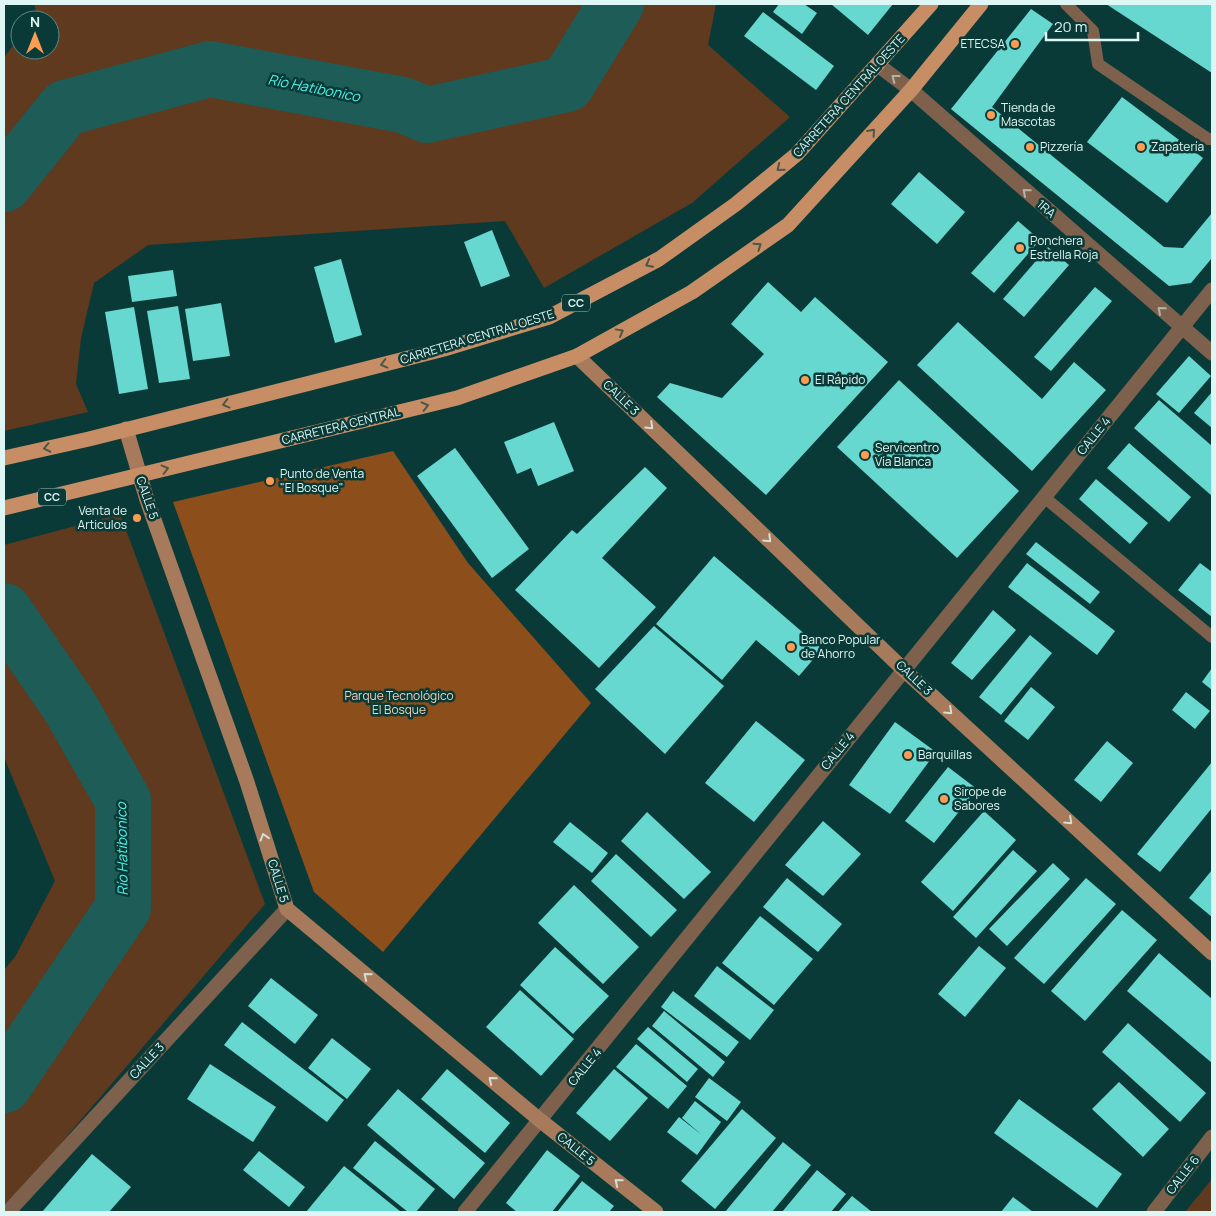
<svg xmlns="http://www.w3.org/2000/svg" width="1216" height="1216" font-family="Manrope,sans-serif">
	<style>
		.green { fill: #5f3a1e }
		.forest { fill: #8c4e1b }
		.lines { fill: none; stroke-linecap: round; stroke-linejoin: round }
		.river { stroke: #1e5c57; stroke-width: 56 }
		.building { fill: #67d8cf }
		.lane { stroke: #7d614d; stroke-width: 12 }
		.street { stroke: #7d614d; stroke-width: 15 }
		.secondary { stroke: #a77a5b; stroke-width: 15 }
		.primary { stroke: #c78e65; stroke-width: 15 }
		.oneway { stroke: #b3b4a9 }
		.oneway2 { stroke: #4c5747 }
		.oneway3 { stroke: #d4ded5 }
		.poi-dot { fill: #fd9d54; stroke: #0a3a37; stroke-width: 2 }
		.labels { text-anchor: middle; stroke-width: 5; stroke-linejoin: round; paint-order: stroke }
		.shield { fill: #0a3a37; stroke: #9fbebb; stroke-width: 1 }
		.shield-label { font-size: 11px; font-weight: bold; fill: #dff7f4 }
		.poi-label { font-size: 12px; fill: #dff7f4; stroke: #0a3a37; text-anchor: start }
		.street-label { font-size: 12px; fill: #dff7f4; stroke: #0a3a37 }
		.park-label { font-size: 12px; fill: #f5d0b7; stroke: #0a3a37 }
		.water-label { font-size: 14px; font-style: italic; fill: #4ef3e8; stroke: #0a3a37 }
	</style>
	<rect width="100%" height="100%" fill="#0a3a37"/>
	<!-- green -->
	<g class="green">
		<path d="M34,4h682l-8,41 82,72 -98,86 -148,85 -39,-67 -357,24 -54,38 -13,55 -5,46 12,28 -84,19v-374l16,-20v13h30v-30h-12z"/>
		<path d="M120,514l145,390 -261,306v-240l11,-13 40,-76 -51,-124v-212z"/>
		<path d="M1212,1179v33h-27z"/>
	</g>
	<!-- forest -->
	<path class="forest" d="M393,451l75,112 123,140 -208,249 -69,-60 -141,-390z"/>
	<g class="lines">
		<!-- river -->
		<g class="river">
			<path d="M4,184l61,-76 145,-39 193,36 24,10 140,-31 49,-80"/>
			<path d="M4,611l66,96 53,93v108l-119,177"/>
		</g>
	</g>
	<!-- building -->
	<g class="building">
		<path d="M779,4h25l13,9 -15,21 -29,-22z"/>
		<path d="M831,4h62l-25,31z"/>
		<path d="M1106,4h106v69z"/>
		<path d="M1031,9l22,15 -61,83 172,140 19,1 29,-35v45l-21,25 -22,3 -218,-177z"/>
		<path d="M763,12l71,54 -18,24 -72,-54z"/>
		<path d="M1122,97l81,61 -36,45 -80,-61z"/>
		<path d="M919,172l46,40 -28,32 -46,-40z"/>
		<path d="M1018,221l22,19 -46,53 -23,-20z"/>
		<path d="M492,230l18,46 -29,11 -17,-45z"/>
		<path d="M1048,247l21,18 -45,52 -21,-18z"/>
		<path d="M341,259l21,76 -27,8 -21,-76z"/>
		<path d="M173,270l4,26 -45,6 -4,-26z"/>
		<path d="M768,282l33,30 14,-15 73,65 -122,133 -109,-98 13,-14 52,15 42,-44 -33,-30z"/>
		<path d="M1095,287l17,14 -61,70 -17,-14z"/>
		<path d="M221,303l9,53 -37,5 -8,-52z"/>
		<path d="M178,306l12,73 -31,4 -12,-72z"/>
		<path d="M134,307l14,82 -29,5 -14,-82z"/>
		<path d="M958,322l84,77 32,-37 32,28 -74,81 -115,-106z"/>
		<path d="M1189,356l22,20 -32,37 -23,-19z"/>
		<path d="M899,380l120,111 -62,67 -120,-111z"/>
		<path d="M1212,392v36l-18,-15z"/>
		<path d="M1159,400l53,46v50l-78,-68z"/>
		<path d="M554,422l20,49 -36,15 -7,-18 -14,6 -13,-32z"/>
		<path d="M1129,443l62,54 -22,25 -62,-54z"/>
		<path d="M455,448l74,101 -37,29 -75,-102z"/>
		<path d="M645,467l22,21 -65,70 54,49 -57,61 -84,-78 57,-60 5,4z"/>
		<path d="M1096,479l52,44 -18,21 -51,-45z"/>
		<path d="M1036,542l64,50 -10,12 -64,-50z"/>
		<path d="M714,556l108,93 -23,27 -43,-36 -34,40 -66,-56z"/>
		<path d="M1027,563l88,68 -18,24 -89,-68z"/>
		<path d="M1200,563l12,9v45l-34,-27z"/>
		<path d="M993,610l23,20 -44,50 -21,-17z"/>
		<path d="M654,626l70,60 -59,68 -70,-65z"/>
		<path d="M1030,635l22,18 -51,62 -22,-18z"/>
		<path d="M1212,668v22l-10,-8z"/>
		<path d="M1031,687l24,20 -27,33 -24,-19z"/>
		<path d="M1186,692l24,19 -15,18 -23,-19z"/>
		<path d="M756,721l49,39 -51,62 -49,-39z"/>
		<path d="M895,722l41,30 -46,62 -41,-29z"/>
		<path d="M1107,741l26,22 -32,39 -27,-22z"/>
		<path d="M1212,762v46l-52,64 -23,-18z"/>
		<path d="M948,767l29,22 -43,54 -29,-22z"/>
		<path d="M984,811l32,29 -63,71 -32,-29z"/>
		<path d="M647,812l64,60 -27,27 -63,-58z"/>
		<path d="M823,821l38,33 -38,42 -38,-31z"/>
		<path d="M570,822l38,31 -16,20 -39,-31z"/>
		<path d="M1013,850l24,21 -61,67 -23,-21z"/>
		<path d="M616,854l61,56 -26,27 -60,-56z"/>
		<path d="M1053,863l17,16 -63,67 -18,-17z"/>
		<path d="M1212,870v47l-23,-19z"/>
		<path d="M787,878l55,46 -24,28 -55,-45z"/>
		<path d="M1086,878l30,26 -72,80 -30,-26z"/>
		<path d="M574,885l65,62 -36,37 -65,-61z"/>
		<path d="M1122,910l35,30 -72,81 -34,-30z"/>
		<path d="M760,916l53,43 -39,46 -52,-42z"/>
		<path d="M979,946l27,22 -41,49 -27,-23z"/>
		<path d="M555,947l54,49 -36,38 -53,-49z"/>
		<path d="M1159,953l53,46v64l-85,-72z"/>
		<path d="M717,966l57,44 -24,30 -56,-44z"/>
		<path d="M271,978l47,37 -23,29 -47,-38z"/>
		<path d="M520,990l54,49 -33,37 -55,-49z"/>
		<path d="M673,991l66,51 -12,15 -66,-50z"/>
		<path d="M664,1011l61,51 -12,15 -61,-51z"/>
		<path d="M242,1022l102,78 -17,22 -103,-77z"/>
		<path d="M1128,1023l78,70 -26,29 -78,-70z"/>
		<path d="M648,1027l50,42 -11,13 -50,-43z"/>
		<path d="M332,1038l39,31 -24,30 -39,-31z"/>
		<path d="M636,1044l51,42 -19,23 -52,-42z"/>
		<path d="M210,1064l66,43 -23,35 -66,-43z"/>
		<path d="M447,1069l63,54 -25,30 -64,-54z"/>
		<path d="M614,1069l34,29 -38,43 -34,-28z"/>
		<path d="M709,1078l32,24 -14,19 -32,-24z"/>
		<path d="M1119,1082l50,47 -26,28 -51,-48z"/>
		<path d="M398,1089l87,74 -31,36 -87,-74z"/>
		<path d="M1019,1099l103,75 -25,34 -103,-75z"/>
		<path d="M695,1101l26,21 -24,33 -30,-23 12,-15 23,18 -20,-17z"/>
		<path d="M742,1109l34,29 -61,71 -34,-28z"/>
		<path d="M375,1141l60,48 -19,23h-8l-55,-44z"/>
		<path d="M783,1142l28,23 -39,47h-47z"/>
		<path d="M547,1150l33,26 -28,36h-35l-11,-9z"/>
		<path d="M259,1151l46,36 -16,20 -46,-37z"/>
		<path d="M92,1154l39,33 -22,25h-67z"/>
		<path d="M344,1166l57,46h-95z"/>
		<path d="M817,1170l29,24 -15,18h-49z"/>
		<path d="M582,1181l32,25 -5,6h-52z"/>
		<path d="M852,1196l20,16h-34z"/>
		<path d="M1013,1197l20,15h-32z"/>
	</g>
	<g class="lines">
		<!-- lane -->
		<g class="lane">
			<path d="M1066,4l27,27 5,33 110,75h4"/>
			<path d="M1044,497l168,140"/>
		</g>
		<!-- street -->
		<g class="street">
			<path d="M878,65l33,25 301,263"/>
			<path d="M8,1212l279,-303"/>
			<path d="M465,1212l747,-922"/>
			<path d="M1154,1212l58,-75"/>
		</g>
		<!-- secondary -->
		<g class="secondary">
			<path d="M577,356l326,313 309,284"/>
			<path d="M126,429l21,71 100,282 40,127 254,212 115,91"/>
		</g>
		<!-- primary -->
		<g class="primary">
			<path d="M4,458l85,-19 355,-90 105,-32 110,-58 77,-55 61,-50 134,-150"/>
			<path d="M4,508l453,-110 120,-42 115,-64 96,-67 123,-135 70,-86"/>
		</g>
	</g>
	<!-- one-way arrows -->
	<defs><path id="oneway-chevron" d="M-2-3.5L2.5 0L-2 3.5" fill="none" stroke-width="1.6" stroke-linecap="round" stroke-linejoin="round" transform="scale(1.25)"/></defs>
	<g class="oneway">
		<use href="#oneway-chevron" transform="translate(895 78) rotate(-142)"/>
		<use href="#oneway-chevron" transform="translate(1026 192) rotate(-139)"/>
		<use href="#oneway-chevron" transform="translate(1161 310) rotate(-139)"/>
	</g>
	<g class="oneway2">
		<use href="#oneway-chevron" transform="translate(872 132) rotate(-48)"/>
		<use href="#oneway-chevron" transform="translate(780 168) rotate(141)"/>
		<use href="#oneway-chevron" transform="translate(758 246) rotate(-35)"/>
		<use href="#oneway-chevron" transform="translate(649 264) rotate(152)"/>
		<use href="#oneway-chevron" transform="translate(620 332) rotate(-29)"/>
		<use href="#oneway-chevron" transform="translate(384 364) rotate(166)"/>
		<use href="#oneway-chevron" transform="translate(226 404) rotate(166)"/>
		<use href="#oneway-chevron" transform="translate(425 406) rotate(-14)"/>
		<use href="#oneway-chevron" transform="translate(47 448) rotate(168)"/>
		<use href="#oneway-chevron" transform="translate(165 469) rotate(-14)"/>
	</g>
	<g class="oneway3">
		<use href="#oneway-chevron" transform="translate(650 426) rotate(44)"/>
		<use href="#oneway-chevron" transform="translate(768 539) rotate(44)"/>
		<use href="#oneway-chevron" transform="translate(949 711) rotate(43)"/>
		<use href="#oneway-chevron" transform="translate(1069 821) rotate(43)"/>
		<use href="#oneway-chevron" transform="translate(264 837) rotate(-107)"/>
		<use href="#oneway-chevron" transform="translate(367 976) rotate(-140)"/>
		<use href="#oneway-chevron" transform="translate(492 1080) rotate(-140)"/>
		<use href="#oneway-chevron" transform="translate(618 1182) rotate(-141)"/>
	</g>
	<!-- markers -->
	<g class="poi-dot">
		<circle cx="1015" cy="44" r="5"/>
		<circle cx="991" cy="115" r="5"/>
		<circle cx="1030" cy="147" r="5"/>
		<circle cx="1141" cy="147" r="5"/>
		<circle cx="1020" cy="248" r="5"/>
		<circle cx="805" cy="380" r="5"/>
		<circle cx="865" cy="455" r="5"/>
		<circle cx="270" cy="481" r="5"/>
		<circle cx="137" cy="518" r="5"/>
		<circle cx="791" cy="647" r="5"/>
		<circle cx="908" cy="755" r="5"/>
		<circle cx="944" cy="799" r="5"/>
	</g>
	<g class="labels">
		<!-- shield labels -->
		<g class="shield">
			<rect x="562" y="294.5" width="28" height="17" rx="4"/>
			<rect x="38" y="488.5" width="28" height="17" rx="4"/>
		</g>
		<g class="shield-label">
			<text x="576" y="307">CC</text>
			<text x="52" y="501">CC</text>
		</g>
		<!-- poi labels -->
		<g class="poi-label">
			<text x="1005" y="48" text-anchor="end">ETECSA</text>
			<text x="1001" y="112">Tienda de<tspan x="1001" dy="14">Mascotas</tspan></text>
			<text x="1040" y="151">Pizzería</text>
			<text x="1151" y="151">Zapatería</text>
			<text x="1030" y="245">Ponchera<tspan x="1030" dy="14">Estrella Roja</tspan></text>
			<text x="815" y="384">El Rápido</text>
			<text x="875" y="452">Servicentro<tspan x="875" dy="14">Vía Blanca</tspan></text>
			<text x="280" y="478">Punto de Venta<tspan x="280" dy="14">"El Bosque"</tspan></text>
			<text x="127" y="515" text-anchor="end">Venta de<tspan x="127" dy="14">Articulos</tspan></text>
			<text x="801" y="644">Banco Popular<tspan x="801" dy="14">de Ahorro</tspan></text>
			<text x="918" y="759">Barquillas</text>
			<text x="954" y="796">Sirope de<tspan x="954" dy="14">Sabores</tspan></text>
		</g>
		<!-- street labels -->
		<g class="street-label">
			<text transform="translate(849 96) rotate(-48)" y="4">CARRETERA CENTRAL OESTE</text>
			<text transform="translate(1046 209) rotate(41)" y="4">1RA</text>
			<text transform="translate(477 337) rotate(-17)" y="4">CARRETERA CENTRAL OESTE</text>
			<text transform="translate(621 398) rotate(44)" y="4">CALLE 3</text>
			<text transform="translate(341 426) rotate(-14)" y="4">CARRETERA CENTRAL</text>
			<text transform="translate(1094 436) rotate(-51)" y="4">CALLE 4</text>
			<text transform="translate(147 498) rotate(71)" y="4">CALLE 5</text>
			<text transform="translate(914 678) rotate(43)" y="4">CALLE 3</text>
			<text transform="translate(838 751) rotate(-51)" y="4">CALLE 4</text>
			<text transform="translate(278 881) rotate(73)" y="4">CALLE 5</text>
			<text transform="translate(147 1061) rotate(-47)" y="4">CALLE 3</text>
			<text transform="translate(585 1067) rotate(-51)" y="4">CALLE 4</text>
			<text transform="translate(576 1149) rotate(39)" y="4">CALLE 5</text>
			<text transform="translate(1183 1175) rotate(-52)" y="4">CALLE 6</text>
		</g>
		<!-- park labels -->
		<g class="park-label">
			<text x="399" y="700">Parque Tecnológico<tspan x="399" dy="14">El Bosque</tspan></text>
		</g>
		<!-- water labels -->
		<g class="water-label">
			<text transform="translate(314 88) rotate(11)" y="5">Río Hatibonico</text>
			<text transform="translate(122 849) rotate(-91)" y="5">Río Hatibonico</text>
		</g>
	</g>
	<!-- border -->
	<rect width="1216" height="1216" fill="none" stroke="#dff7f4" stroke-width="10"/>
	<!-- north arrow -->
	<g transform="translate(35 35)"><circle r="24" fill="#0a3a37" stroke="#5f8683"/>
	<path d="M0-4L9 19L0 12L-9 19Z" fill="#fd9d54"/>
	<text y="-8" font-size="14" font-weight="bold" text-anchor="middle" fill="#dff7f4">N</text>
	</g>
	<!-- scale -->
	<path d="M1046 32v8h92v-8" fill="none" stroke="#dff7f4" stroke-width="2.5"/>
	<text x="1054" y="32" font-size="15" fill="#dff7f4" stroke="#0a3a37" stroke-width="4" paint-order="stroke">20 m</text>
</svg>
